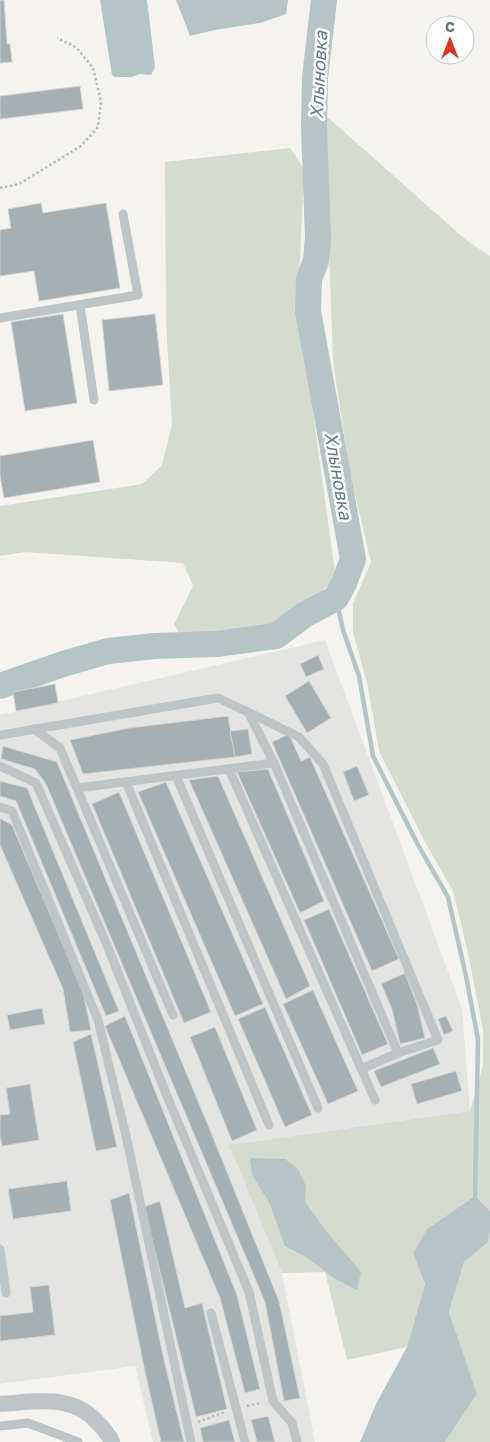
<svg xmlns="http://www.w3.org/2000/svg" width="490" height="1442" font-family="'Golos Text',sans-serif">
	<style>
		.built { fill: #e4e5e3 }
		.green { fill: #d6dbd1 }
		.water { fill: #b6c4c6 }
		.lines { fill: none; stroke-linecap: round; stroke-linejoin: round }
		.stream { stroke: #b6c4c6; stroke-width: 4.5 }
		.river { stroke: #b6c4c6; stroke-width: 26 }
		.building { fill: #a6b0b2; stroke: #d5d5d3 }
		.path { stroke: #b9bcbd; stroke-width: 2.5; stroke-dasharray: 2.5 2.5; stroke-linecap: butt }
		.lane { stroke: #bfc4c6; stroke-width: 9 }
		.street { stroke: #bfc4c6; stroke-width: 16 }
		.labels { text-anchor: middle; stroke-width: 5; stroke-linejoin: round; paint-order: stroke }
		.water-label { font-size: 18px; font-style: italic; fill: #5f7a7e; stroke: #fff }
	</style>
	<rect width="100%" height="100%" fill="#f4f3f0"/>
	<!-- built -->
	<path class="built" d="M325,640l137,369 8,102 -241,34 53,128 33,169h-162l-18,-76 -135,18v-669z"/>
	<!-- green -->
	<g class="green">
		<path d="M324,114l142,126 24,16v955l-15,-15 -48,33 -14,24 12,31 -18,63 -60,13 -22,-88 -43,1 -53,-128 241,-34 13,-45v-36l-15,-77 -15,-62 -28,-49 -46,-91 -11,-64 -15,-55v-28l18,-42 -21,-88 -17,-113z"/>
		<path d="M290,148l14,21 -6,136 38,274 -40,33 -28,19 -86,7 -8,-14 19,-38 -10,-23 -158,-11 -25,4v-50l142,-22 20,-19 10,-41 -6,-102 -1,-160z"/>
		<path d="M490,1232v210h-45l32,-48 -28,-82 15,-50 24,-20z"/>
	</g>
	<!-- water -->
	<g class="water">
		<path d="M100,0h47l8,67 -4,8 -12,-1 -6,3h-18l-3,-2z"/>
		<path d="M176,0h112l-2,14 -26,9 -45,7 -25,6z"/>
		<path d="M250,1158l35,1 13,10 8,17 -1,16 22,30 34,40 -4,18 -23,-12 -28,-21 -21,-11 -16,-44 -17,-27z"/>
		<path d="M475,1196l15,15v21l-2,10 -24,20 -15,50 28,82 -32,48h-85l16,-38 31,-57 18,-63 -12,-31 14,-24z"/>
	</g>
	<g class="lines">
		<!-- stream -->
		<path class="stream" d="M336,598l7,32 16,46 14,80 45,89 30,52 18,79 12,63 -3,157"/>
		<!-- river -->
		<path class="river" d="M0,686l63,-22 45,-13 47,-5 62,-2 59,-8 28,-21 32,-17 8,-15 9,-24 -45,-248 1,-32 7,-18 2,-23 -4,-110 1,-50 9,-78"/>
	</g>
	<!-- building -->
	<g class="building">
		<path d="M0,0h4l3,44h3l2,18 -12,1z"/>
		<path d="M80,86l3,23 -83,10v-23z"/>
		<path d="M41,203l2,10 63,-10 14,85 -81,13 -5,-30 -34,5v-46l11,-2 -3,-19z"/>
		<path d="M63,314l14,89 -52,8 -14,-89z"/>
		<path d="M155,314l8,71 -54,6 -7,-71z"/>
		<path d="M93,440l7,42 -96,16 -4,-22v-20z"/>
		<path d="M318,655l6,14 -18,8 -6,-13z"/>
		<path d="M309,681l22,37 -24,15 -22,-37z"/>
		<path d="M55,684l3,19 -42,8 -3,-19z"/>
		<path d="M228,716l7,41 -152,17 -13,-34 59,-12z"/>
		<path d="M248,729l4,25 -17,3 -5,-26z"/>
		<path d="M289,734l12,27 9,-4 89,202 -27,12 -100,-229z"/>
		<path d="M3,746l54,16 153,368 69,171 21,97 -16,3 -19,-99 -219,-518 -11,-15 -34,-10z"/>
		<path d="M357,766l12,29 -15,6 -11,-29z"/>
		<path d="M268,769l56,132 -24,12 -63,-141z"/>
		<path d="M218,776l92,210 -24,13 -97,-219z"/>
		<path d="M0,781l27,7 92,223 -13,5 -90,-215 -16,-5z"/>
		<path d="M166,782l97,222 -28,12 -97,-224z"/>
		<path d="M119,792l92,220 -27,11 -92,-219z"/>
		<path d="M0,818l12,7 71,167 8,38 -21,2 -7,-43 -63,-144z"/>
		<path d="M329,909l59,135 -26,11 -58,-135z"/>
		<path d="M405,973l12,31 8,34 -25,6 -8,-35 -11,-25z"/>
		<path d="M313,990l45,101 -30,13 -45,-100z"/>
		<path d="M265,1007l47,108 -27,12 -47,-108z"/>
		<path d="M42,1008l3,16 -35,6 -3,-15z"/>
		<path d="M125,1016l112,279 23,94 -15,4 -25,-95 -115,-272z"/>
		<path d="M446,1016l7,15 -9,4 -6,-16z"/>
		<path d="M215,1027l42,103 -25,11 -42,-104z"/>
		<path d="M91,1034l26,113 -21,4 -23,-109z"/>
		<path d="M433,1048l7,16 -59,23 -7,-16z"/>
		<path d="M456,1071l6,20 -45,13 -6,-20z"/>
		<path d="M30,1084l9,56 -37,6 -2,-10v-21l10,-1 -4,-26z"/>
		<path d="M67,1181l4,30 -58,8 -5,-30z"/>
		<path d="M129,1193l35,167 20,82h-23l-16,-70 -35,-172z"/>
		<path d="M160,1201l25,107 17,-5 25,106 -31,8 -52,-210z"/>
		<path d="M49,1285l6,50 -55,6v-25l33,-4 -3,-25z"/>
		<path d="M268,1416l7,26h-18l-6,-22z"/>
		<path d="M229,1420l6,22h-32l-3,-14z"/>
	</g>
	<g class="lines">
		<!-- path -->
		<g class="path">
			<path d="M0,188l19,-4 62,-38 17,-19 3,-26 -8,-33 -17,-21 -19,-9"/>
			<path d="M247,1406l14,-3"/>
			<path d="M198,1422l27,-10"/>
		</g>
		<!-- lane -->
		<g class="lane">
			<path d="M80,305l14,95"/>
			<path d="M0,318l138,-23 -15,-81"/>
			<path d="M248,712l51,25 24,27 115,276 -40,13"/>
			<path d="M34,729l26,19 113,267"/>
			<path d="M0,735l218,-37 30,14 26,51 124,290 -37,16"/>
			<path d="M0,766l36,17 71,162 60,151 82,196 24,109 19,22 5,19"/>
			<path d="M229,769l146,331"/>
			<path d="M176,776l142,332"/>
			<path d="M126,782l143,343"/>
			<path d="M77,788l197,-25"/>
			<path d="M0,807l12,4 86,209 29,120 64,302"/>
			<path d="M0,1249l6,44"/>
			<path d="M211,1313l34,129"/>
			<path d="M0,1426l28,-3 50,19"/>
		</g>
		<!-- street -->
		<path class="street" d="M0,1404c35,-2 72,-11 98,19 6,6 11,12 14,19"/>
	</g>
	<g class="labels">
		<!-- water labels -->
		<g class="water-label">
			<text transform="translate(319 75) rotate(-87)" y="6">Хлыновка</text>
			<text transform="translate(338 476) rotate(80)" y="6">Хлыновка</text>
		</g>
	</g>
	<!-- north arrow -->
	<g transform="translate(450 40)"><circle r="24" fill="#ffffff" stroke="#c1c9cc"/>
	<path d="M0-4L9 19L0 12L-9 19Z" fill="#de3626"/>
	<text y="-8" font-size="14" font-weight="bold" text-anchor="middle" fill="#637780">С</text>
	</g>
</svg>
